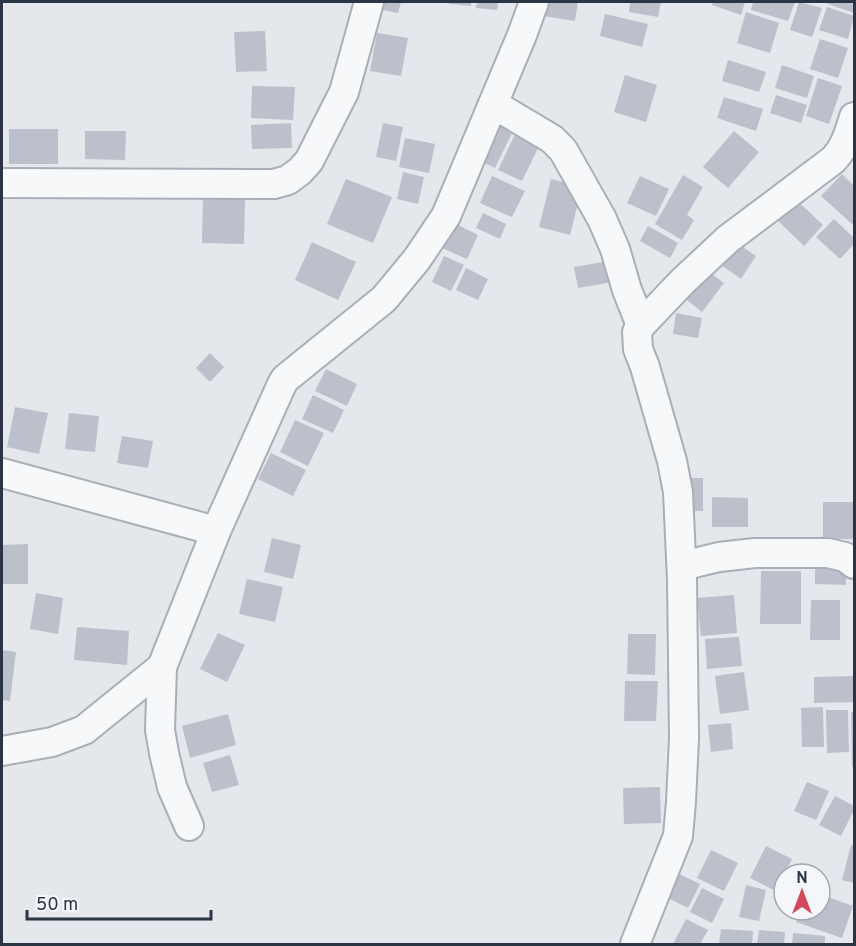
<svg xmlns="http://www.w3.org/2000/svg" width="856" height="946" font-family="Overpass,sans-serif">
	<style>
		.building { fill: #bbc0ca }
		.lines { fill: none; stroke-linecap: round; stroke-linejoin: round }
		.minor-casing { stroke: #a9aeb7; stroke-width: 32 }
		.minor { stroke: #f7f8fa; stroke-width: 28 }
	</style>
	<rect width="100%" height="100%" fill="#e4e7ec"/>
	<!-- building -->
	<g class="building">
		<path d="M374,2h27l-3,11 -25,-5z"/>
		<path d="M449,2h22v4l-22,-2z"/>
		<path d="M477,2h21l-1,8 -21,-2z"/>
		<path d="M545,2h33l-3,19 -32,-5z"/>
		<path d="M630,2h31l-3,15 -29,-5z"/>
		<path d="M713,2h32l-4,13 -29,-10z"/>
		<path d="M753,2h42l-7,19 -37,-11z"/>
		<path d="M799,2l23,6 -10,29 -22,-7z"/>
		<path d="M822,2h32v11z"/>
		<path d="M827,7l27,9 -6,23 -29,-9z"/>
		<path d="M746,12l33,11 -9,30 -33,-10z"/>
		<path d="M605,14l43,10 -6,23 -42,-11z"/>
		<path d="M265,31l2,40 -31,1 -2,-40z"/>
		<path d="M377,33l31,5 -7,38 -31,-5z"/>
		<path d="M820,39l28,9 -10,30 -28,-9z"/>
		<path d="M728,60l38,12 -7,20 -37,-11z"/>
		<path d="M782,65l32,11 -7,22 -32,-10z"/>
		<path d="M625,75l32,10 -11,37 -32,-10z"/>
		<path d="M818,78l24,8 -13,38 -23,-8z"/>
		<path d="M252,86l43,1 -2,33 -42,-2z"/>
		<path d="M776,95l31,10 -6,18 -31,-10z"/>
		<path d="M724,97l39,12 -7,22 -39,-13z"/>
		<path d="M498,116l18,9 -21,43 -17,-8z"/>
		<path d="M291,123l1,25 -40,1 -1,-24z"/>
		<path d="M383,123l20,4 -7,34 -20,-4z"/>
		<rect x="9" y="129" width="49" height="35"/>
		<path d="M517,130l24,12 -19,39 -24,-11z"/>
		<path d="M85,131h41l-1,29 -40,-1z"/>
		<path d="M734,131l25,21 -31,36 -25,-21z"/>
		<path d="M405,138l30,6 -6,29 -30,-6z"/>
		<path d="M403,172l21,5 -6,27 -21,-5z"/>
		<path d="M842,174l12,12v37l-1,2 -32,-29z"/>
		<path d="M683,175l20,12 -16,28 7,5 -12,20 -27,-16z"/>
		<path d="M492,176l33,15 -13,26 -32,-14z"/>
		<path d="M640,176l29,13 -13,27 -29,-13z"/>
		<path d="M346,179l46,18 -19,46 -46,-19z"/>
		<path d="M551,179l31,8 -12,48 -31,-8z"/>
		<path d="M789,193l34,32 -19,21 -34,-33z"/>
		<path d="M203,197l42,1 -1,46 -42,-1z"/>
		<path d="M483,213l23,11 -6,15 -24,-11z"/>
		<path d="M834,219l20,19v6l-14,15 -24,-22z"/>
		<path d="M454,223l24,12 -11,24 -25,-11z"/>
		<path d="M648,226l30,17 -8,15 -30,-17z"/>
		<path d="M734,241l22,15 -15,23 -23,-16z"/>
		<path d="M312,242l44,20 -18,38 -43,-20z"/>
		<path d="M444,256l20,9 -13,26 -19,-9z"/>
		<path d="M609,261l4,21 -35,6 -4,-21z"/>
		<path d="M466,268l22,11 -10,21 -22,-10z"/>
		<path d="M704,268l20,15 -22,29 -20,-16z"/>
		<path d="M676,313l26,5 -4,20 -25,-4z"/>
		<path d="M210,353l14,14 -14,15 -14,-14z"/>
		<path d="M326,369l31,15 -10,22 -32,-15z"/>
		<path d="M313,395l31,15 -11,23 -31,-14z"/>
		<path d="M15,407l33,6 -9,41 -32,-7z"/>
		<path d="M69,413l30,3 -4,36 -30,-3z"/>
		<path d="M295,420l29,13 -16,33 -28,-14z"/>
		<path d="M122,436l31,5 -5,27 -31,-5z"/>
		<path d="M271,453l35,17 -13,26 -35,-17z"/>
		<rect x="682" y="478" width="21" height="33"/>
		<path d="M712,497l36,1v29h-36z"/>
		<rect x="823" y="502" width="31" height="37"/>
		<path d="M272,538l29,7 -8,34 -29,-7z"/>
		<path d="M28,544v40h-26v-39z"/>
		<path d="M815,565h31v20l-31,-1z"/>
		<path d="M761,571h40v53h-41z"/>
		<path d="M247,579l36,8 -8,35 -36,-8z"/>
		<path d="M36,593l27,5 -5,36 -28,-5z"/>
		<path d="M734,595l3,38 -36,3 -4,-38z"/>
		<path d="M811,600h29v40h-30z"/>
		<path d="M77,627l52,4 -2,34 -53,-5z"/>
		<path d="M218,633l27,12 -18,37 -27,-13z"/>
		<path d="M628,634h28l-1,41 -28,-1z"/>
		<path d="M739,637l3,29 -35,3 -2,-30z"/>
		<path d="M2,650l14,2 -6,49 -8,-1z"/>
		<path d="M744,672l5,38 -29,4 -5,-38z"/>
		<path d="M854,676v26l-40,1v-26z"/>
		<path d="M625,681h33l-2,40h-32z"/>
		<path d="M823,707l1,40h-22l-1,-39z"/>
		<path d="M826,710h22l1,42 -22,1z"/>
		<path d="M851,712h3v55h-2z"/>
		<path d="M228,714l8,31 -46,13 -8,-32z"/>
		<path d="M731,723l2,26 -22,3 -3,-27z"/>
		<path d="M230,755l9,30 -27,7 -9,-29z"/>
		<path d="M807,782l22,9 -13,29 -22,-9z"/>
		<path d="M660,787l1,36 -37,1 -1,-36z"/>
		<path d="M835,796l19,10v4l-13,26 -22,-11z"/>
		<path d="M851,845l3,1v37l-12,-3z"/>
		<path d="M766,846l26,13 -16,32 -26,-13z"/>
		<path d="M711,850l27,13 -14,28 -27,-13z"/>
		<path d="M673,871l27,13 -12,24 -26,-13z"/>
		<path d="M746,885l20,5 -7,31 -20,-4z"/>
		<path d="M702,888l22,11 -12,24 -22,-11z"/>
		<path d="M820,894l33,12 -11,32 -46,-16 4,-12h20z"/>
		<path d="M686,919l22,11 -8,14h-27z"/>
		<path d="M721,929l32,2 -1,13h-33z"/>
		<path d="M759,930l26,2 -1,12h-27z"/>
		<path d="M793,933l32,3v8h-33z"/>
	</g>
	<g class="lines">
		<!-- minor casing -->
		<g class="minor-casing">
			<g id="minor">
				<path d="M493,104l59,35 11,11 39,69 13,30 12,41 14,35"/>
				<path d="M2,183l272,1 14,-4 12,-9 9,-10 35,-69 25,-90"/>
				<path d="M2,473l214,58"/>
				<path d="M682,566l37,-9 36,-4h73l17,4 9,7"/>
				<path d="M162,667l-2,63 4,23 8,34 17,39"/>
				<path d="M2,751l50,-9 32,-12 78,-63 54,-136 66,-147 3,-5 99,-80 33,-40 29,-43 76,-181 12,-33"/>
				<path d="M635,944l43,-108 3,-34 3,-64 -2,-158 -4,-88 -6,-31 -27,-94 -7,-18 -1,-17 4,-7 41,-43 46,-43 105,-79c12,-12 16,-27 21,-43"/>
			</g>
		</g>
		<!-- minor -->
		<use href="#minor" class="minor"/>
	</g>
	<!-- border -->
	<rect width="856" height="946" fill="none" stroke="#2b3445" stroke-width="6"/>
	<!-- north arrow -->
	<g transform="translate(802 892)"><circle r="28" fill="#f4f6f9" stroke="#a4a8b1" stroke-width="1.5"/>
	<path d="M0-4.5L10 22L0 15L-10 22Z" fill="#d1495b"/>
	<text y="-9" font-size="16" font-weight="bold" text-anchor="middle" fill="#2b3445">N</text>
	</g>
	<!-- scale -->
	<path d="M27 910v9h184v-9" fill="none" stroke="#2b3445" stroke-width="3"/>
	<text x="36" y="910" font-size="18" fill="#2b3445" stroke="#f4f6f9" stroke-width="4.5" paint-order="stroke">50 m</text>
</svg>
